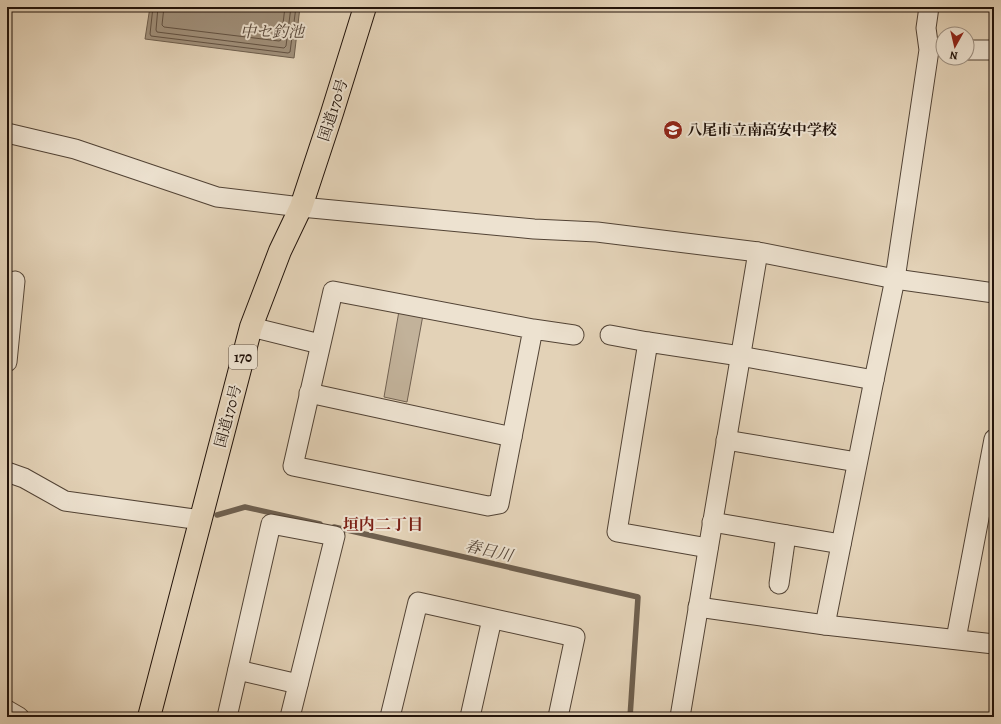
<svg xmlns="http://www.w3.org/2000/svg" width="1001" height="724" font-family="Alegreya,'Noto Serif JP',serif">
	<style>
		.green { fill: #c2b29a; stroke: #726252 }
		.water { fill: #a1917c; stroke: #6e5f4e }
		.lines { fill: none; stroke-linecap: round; stroke-linejoin: round }
		.shore { stroke: #625243; stroke-width: 1 }
		.stream { stroke: #6e5f4e; stroke-width: 5.5 }
		.minor-casing { stroke: #524335; stroke-width: 21 }
		.highway-casing { stroke: #22130a; stroke-width: 24 }
		.minor { stroke: #ede2d0; stroke-width: 19 }
		.highway { stroke: #e3d2b7; stroke-width: 22 }
		.labels { text-anchor: middle; stroke-width: 4; stroke-linejoin: round; paint-order: stroke }
		.shield { fill: #ede2d0; stroke: #5f5145; stroke-width: 1 }
		.shield-label { font-size: 14px; font-weight: bold; fill: #22130a }
		.street-label { font-size: 15px; fill: #22130a; stroke: #ede2d0 }
		.poi-label { font-size: 15px; font-weight: bold; fill: #22130a; stroke: #ede2d0; text-anchor: start }
		.water-label { font-size: 16px; font-style: italic; fill: #554538; stroke: #ede2d0 }
		.neighbourhood-label { font-size: 16px; font-weight: bold; fill: #7a1f14; stroke: #ede2d0 }
	</style>
	<rect width="100%" height="100%" fill="#e3d2b7"/>
	<filter id="stains"><feTurbulence type="fractalNoise" baseFrequency=".005" numOctaves="4"/><feColorMatrix values="0 0 0 0 .2 0 0 0 0 .09 0 0 0 0 .02 0 0 0 .5 -.17"/></filter>
	<radialGradient id="worn" r=".72"><stop offset=".6" stop-color="#630" stop-opacity="0"/><stop offset="1" stop-color="#630" stop-opacity=".3"/></radialGradient>
	<!-- green -->
	<path class="green" d="M399,311l24,4 -16,87 -23,-5z"/>
	<!-- water -->
	<path class="water" d="M150,7l17,2v-2h133l-6,51 -149,-19z"/>
	<g class="lines">
		<!-- shore -->
		<g class="shore">
			<path d="M153,7l-3,27 1,2 137,17 2,-1 6,-45"/>
			<path d="M158,7l-2,23 1,2 127,16 2,-2 5,-39"/>
			<path d="M164,7l-2,18 2,2 115,14 2,-1 4,-33"/>
		</g>
		<!-- stream -->
		<g class="stream">
			<path d="M217,515l28,-8 75,17"/>
			<path d="M334,527l304,70 -8,120"/>
		</g>
		<!-- minor casing -->
		<g class="minor-casing">
			<g id="minor">
				<path d="M967,50h27"/>
				<path d="M7,133l68,16 142,48 84,10 233,22 63,3 161,20 137,27 99,14"/>
				<path d="M251,327l69,17"/>
				<path d="M533,329l-34,175 -11,2 -195,-40 40,-175 200,38 41,6"/>
				<path d="M610,335l38,7"/>
				<path d="M7,362l8,-81"/>
				<path d="M309,393l203,44"/>
				<path d="M726,440l131,22"/>
				<path d="M7,472l17,6 41,23 136,19"/>
				<path d="M712,522l129,22"/>
				<path d="M708,548l-91,-16 31,-190 92,14 134,24"/>
				<path d="M779,584l7,-49"/>
				<path d="M698,607l127,18 169,19"/>
				<path d="M825,625l49,-245 21,-101 34,-229 -3,-22 3,-21"/>
				<path d="M956,639l38,-200"/>
				<path d="M238,670l60,14"/>
				<path d="M7,710l12,7"/>
				<path d="M227,717l44,-193 64,12 -45,181"/>
				<path d="M390,717l28,-115 157,35 -17,80"/>
				<path d="M470,717l22,-98"/>
				<path d="M680,717l78,-465"/>
			</g>
		</g>
		<!-- highway casing -->
		<g class="highway-casing">
			<path id="highway" d="M149,717l102,-390 29,-76 21,-44 31,-94 33,-106"/>
		</g>
		<!-- minor -->
		<use href="#minor" class="minor"/>
		<!-- highway -->
		<use href="#highway" class="highway"/>
	</g>
	<!-- icons -->
	<defs>
		<g id="school-disc" transform="scale(1)"><circle r="9.5" fill="#8f2418" stroke="#ede2d0"/><path d="M0-5L7-2L0 1L-7-2ZM-4 1L0 2.5L4 1V4Q0 6-4 4Z" fill="#fff"/></g>
	</defs>
	<g fill-rule="evenodd">
		<use href="#school-disc" x="673" y="130"/>
	</g>
	<g class="labels">
		<!-- shield labels -->
		<rect class="shield" x="229" y="345" width="28" height="24" rx="3"/>
		<g class="shield-label">
			<text x="243" y="362">170</text>
		</g>
		<!-- street labels -->
		<g class="street-label">
			<text transform="translate(333 110) rotate(-72)" y="5">国道170号</text>
			<text transform="translate(228 416) rotate(-75)" y="5">国道170号</text>
		</g>
		<!-- poi labels -->
		<g class="poi-label">
			<text x="687" y="135">八尾市立南高安中学校</text>
		</g>
		<!-- water labels -->
		<g class="water-label">
			<text x="272" y="37">中セ釣池</text>
			<text transform="translate(489 550) rotate(13)" y="6">春日川</text>
		</g>
		<!-- neighbourhood labels -->
		<g class="neighbourhood-label">
			<text x="383" y="530">垣内二丁目</text>
		</g>
	</g>
	<!-- margin -->
	<rect width="1001" height="724" fill="none" stroke="#e3d2b7" stroke-width="24"/>
	<rect x="8" y="8" width="985" height="708" fill="none" stroke="#22130a" stroke-width="2"/>
	<rect x="12" y="12" width="977" height="700" fill="none" stroke="#22130a"/>
	<!-- north arrow -->
	<g transform="translate(955 46) rotate(188)"><circle r="19" fill="#ede2d0" stroke="#9c8f81"/>
	<path d="M0-3L7 15L0 10L-7 15Z" fill="#8f2418"/>
	<text y="-6" font-size="11" font-weight="bold" text-anchor="middle" fill="#22130a">N</text>
	</g>
	<rect width="100%" height="100%" filter="url(#stains)"/>
	<rect width="100%" height="100%" fill="url(#worn)"/>
</svg>
